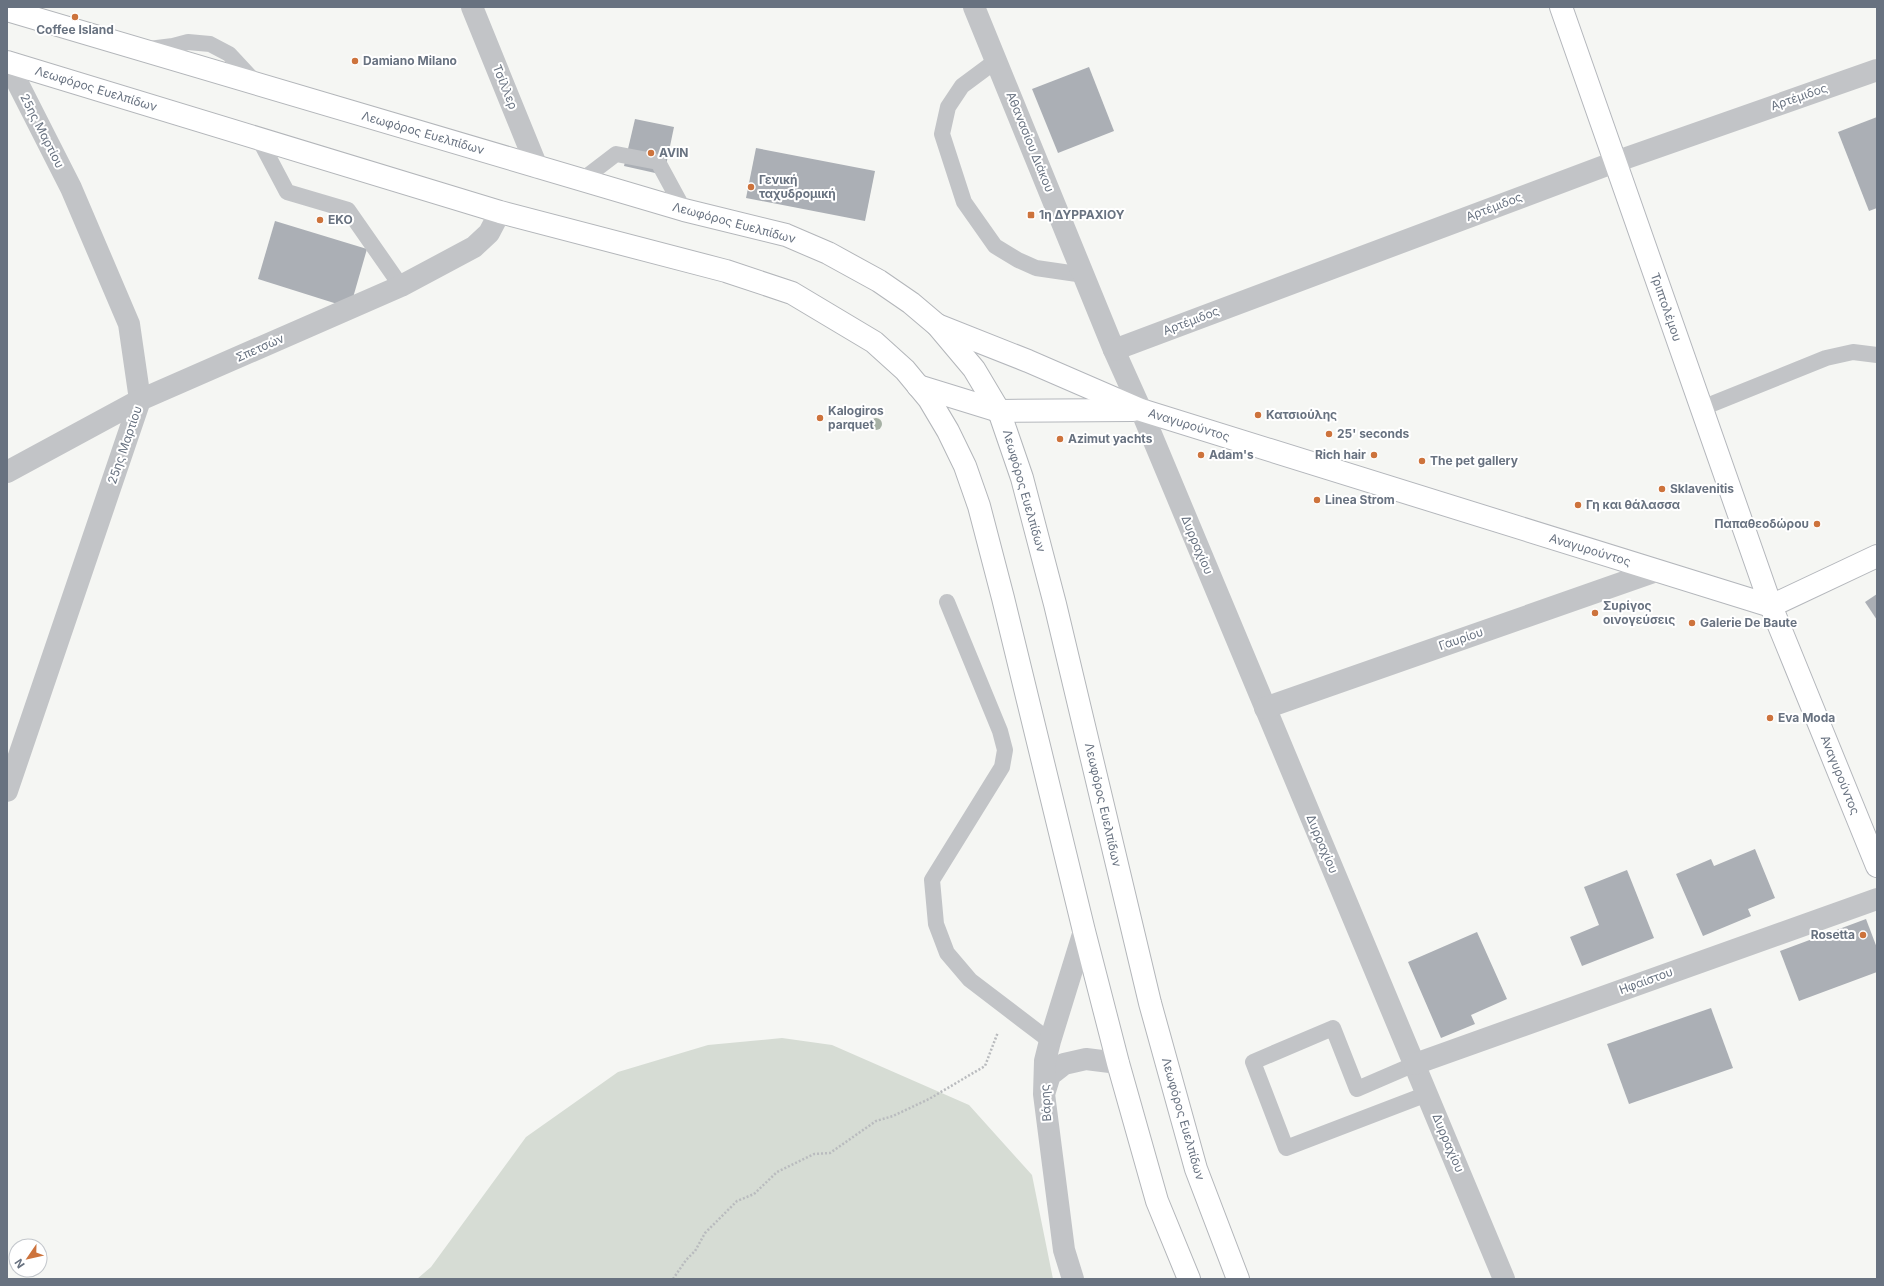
<svg xmlns="http://www.w3.org/2000/svg" width="1884" height="1286" font-family="Inter,sans-serif">
	<style>
		.green { fill: #d6dcd4 }
		.building { fill: #abafb5 }
		.lines { fill: none; stroke-linecap: round; stroke-linejoin: round }
		.secondary-casing { stroke: #b4b7bc; stroke-width: 24 }
		.primary-casing { stroke: #b3b6ba; stroke-width: 24 }
		.path { stroke: #b9bbbe; stroke-width: 2.5; stroke-dasharray: 2 2; stroke-linecap: butt }
		.lane { stroke: #c2c4c7; stroke-width: 16 }
		.street { stroke: #c2c4c7; stroke-width: 22 }
		.secondary { stroke: #fff; stroke-width: 22 }
		.primary { stroke: #fff; stroke-width: 22 }
		.tree { fill: #a7b1a5 }
		.poi-dot { fill: #cd733c; stroke: #fff; stroke-width: 1.5 }
		.labels { text-anchor: middle; stroke-width: 4; stroke-linejoin: round; paint-order: stroke }
		.poi-label { font-size: 12px; font-weight: bold; fill: #687280; stroke: #fff; text-anchor: start }
		.street-label { font-size: 12px; fill: #687280; stroke: #fff }
	</style>
	<rect width="100%" height="100%" fill="#f5f6f3"/>
	<!-- green -->
	<path class="green" d="M782,1038l50,7 137,60 63,70 21,104h-636l14,-12 95,-130 92,-65 90,-27z"/>
	<!-- building -->
	<g class="building">
		<path d="M1089,67l25,64 -56,22 -26,-64z"/>
		<path d="M1877,117v91l-8,3 -31,-79z"/>
		<path d="M635,119l39,8 -10,48 -40,-9z"/>
		<path d="M756,148l119,23 -10,50 -119,-23z"/>
		<path d="M275,221l92,28 -17,59 -92,-29z"/>
		<path d="M1877,594v26l-12,-18z"/>
		<path d="M1755,849l20,49 -27,11 3,7 -48,20 -27,-62 35,-15 3,7z"/>
		<path d="M1627,870l27,68 -72,28 -12,-29 29,-12 -15,-38z"/>
		<path d="M1866,919l11,29v24l-78,29 -19,-50z"/>
		<path d="M1477,932l30,67 -36,16 4,9 -34,14 -33,-76z"/>
		<path d="M1711,1008l22,60 -104,36 -22,-60z"/>
	</g>
	<g class="lines">
		<!-- secondary casing -->
		<g class="secondary-casing">
			<g id="secondary">
				<path d="M1561,7l210,599 106,260"/>
				<path d="M937,325l91,36 113,49 630,196"/>
				<path d="M918,386l81,25 134,-1"/>
				<path d="M1771,606l106,-50"/>
			</g>
		</g>
		<!-- primary casing -->
		<g class="primary-casing">
			<g id="primary">
				<path d="M7,10l677,200 102,25 42,18 51,28 32,22 26,22 37,44 25,42 23,67 33,126 95,399 46,166 42,110"/>
				<path d="M7,62l493,150 226,59 66,22 82,49 31,28 24,29 19,32 17,35 14,40 24,92 81,333 34,132 39,138 32,78"/>
			</g>
		</g>
		<!-- path -->
		<path class="path" d="M673,1279l13,-19 9,-9 10,-18 32,-32 17,-7 23,-22 37,-18 16,-1 46,-32 17,-5 36,-17 56,-33 13,-34"/>
		<!-- lane -->
		<g class="lane">
			<path d="M149,49l24,-3 15,-4 22,2 19,10 28,30"/>
			<path d="M997,60l-35,26 -14,21 -6,27 22,68 31,44 23,14 18,8 48,7"/>
			<path d="M259,139l28,53 61,18 53,76"/>
			<path d="M582,180l34,-26 42,8 26,48"/>
			<path d="M1702,408l124,-50 27,-6 24,3"/>
			<path d="M947,602l53,129 5,19 -3,17 -70,113 4,44 11,29 23,27 80,61"/>
			<path d="M1415,1064l-58,25 -24,-61 -80,34 33,86 141,-54"/>
		</g>
		<!-- street -->
		<g class="street">
			<path d="M472,7l65,160"/>
			<path d="M974,7l140,343 27,60 363,869"/>
			<path d="M7,62l64,126 58,136 11,76 -133,391"/>
			<path d="M1114,350l501,-188 262,-92"/>
			<path d="M7,472l133,-72 261,-114 73,-39 15,-14 11,-21"/>
			<path d="M1265,708l391,-137"/>
			<path d="M1415,1064l462,-165"/>
			<path d="M1045,1091l5,-16 14,-11 22,-5 32,4"/>
			<path d="M1073,1279l-9,-29 -20,-156 1,-33 5,-20 34,-110"/>
		</g>
		<!-- secondary -->
		<use href="#secondary" class="secondary"/>
		<!-- primary -->
		<use href="#primary" class="primary"/>
	</g>
	<!-- trees -->
	<circle class="tree" cx="876" cy="424" r="6"/>
	<!-- markers -->
	<g class="poi-dot">
		<circle cx="75" cy="17" r="4"/>
		<circle cx="355" cy="61" r="4"/>
		<circle cx="651" cy="153" r="4"/>
		<circle cx="751" cy="187" r="4"/>
		<rect x="1027" y="211" width="8" height="8" rx="2"/>
		<circle cx="320" cy="220" r="4"/>
		<circle cx="1258" cy="415" r="4"/>
		<circle cx="820" cy="418" r="4"/>
		<circle cx="1329" cy="434" r="4"/>
		<circle cx="1060" cy="439" r="4"/>
		<circle cx="1201" cy="455" r="4"/>
		<circle cx="1374" cy="455" r="4"/>
		<circle cx="1422" cy="461" r="4"/>
		<circle cx="1662" cy="489" r="4"/>
		<circle cx="1317" cy="500" r="4"/>
		<circle cx="1578" cy="505" r="4"/>
		<circle cx="1817" cy="524" r="4"/>
		<circle cx="1595" cy="613" r="4"/>
		<circle cx="1692" cy="623" r="4"/>
		<circle cx="1770" cy="718" r="4"/>
		<circle cx="1863" cy="935" r="4"/>
	</g>
	<g class="labels">
		<!-- poi labels -->
		<g class="poi-label">
			<text x="75" y="34" text-anchor="middle">Coffee Island</text>
			<text x="363" y="65">Damiano Milano</text>
			<text x="659" y="157">AVIN</text>
			<text x="759" y="184">Γενική<tspan x="759" dy="14">ταχυδρομική</tspan></text>
			<text x="1039" y="219">1η ΔΥΡΡΑΧΙΟΥ</text>
			<text x="328" y="224">EKO</text>
			<text x="828" y="415">Kalogiros<tspan x="828" dy="14">parquet</tspan></text>
			<text x="1266" y="419">Κατσιούλης</text>
			<text x="1337" y="438">25' seconds</text>
			<text x="1068" y="443">Azimut yachts</text>
			<text x="1209" y="459">Adam's</text>
			<text x="1366" y="459" text-anchor="end">Rich hair</text>
			<text x="1430" y="465">The pet gallery</text>
			<text x="1670" y="493">Sklavenitis</text>
			<text x="1325" y="504">Linea Strom</text>
			<text x="1586" y="509">Γη και θάλασσα</text>
			<text x="1809" y="528" text-anchor="end">Παπαθεοδώρου</text>
			<text x="1603" y="610">Συρίγος<tspan x="1603" dy="14">οινογεύσεις</tspan></text>
			<text x="1700" y="627">Galerie De Baute</text>
			<text x="1778" y="722">Eva Moda</text>
			<text x="1855" y="939" text-anchor="end">Rosetta</text>
		</g>
		<!-- street labels -->
		<g class="street-label">
			<text transform="translate(505 87) rotate(68)" y="4">Τσίλλερ</text>
			<text transform="translate(96 89) rotate(17)" y="4">Λεωφόρος Ευελπίδων</text>
			<text transform="translate(1799 97) rotate(-19)" y="4">Αρτέμιδος</text>
			<text transform="translate(42 131) rotate(63)" y="4">25ης Μαρτίου</text>
			<text transform="translate(423 133) rotate(16)" y="4">Λεωφόρος Ευελπίδων</text>
			<text transform="translate(1030 142) rotate(68)" y="4">Αθανασίου Διάκου</text>
			<text transform="translate(1494 207) rotate(-21)" y="4">Αρτέμιδος</text>
			<text transform="translate(734 223) rotate(15)" y="4">Λεωφόρος Ευελπίδων</text>
			<text transform="translate(1666 307) rotate(71)" y="4">Τριπτολέμου</text>
			<text transform="translate(1191 321) rotate(-21)" y="4">Αρτέμιδος</text>
			<text transform="translate(260 348) rotate(-24)" y="4">Σπετσών</text>
			<text transform="translate(1189 425) rotate(17)" y="4">Αναγυρούντος</text>
			<text transform="translate(125 445) rotate(-71)" y="4">25ης Μαρτίου</text>
			<text transform="translate(1024 491) rotate(74)" y="4">Λεωφόρος Ευελπίδων</text>
			<text transform="translate(1197 545) rotate(67)" y="4">Δυρραχίου</text>
			<text transform="translate(1590 550) rotate(17)" y="4">Αναγυρούντος</text>
			<text transform="translate(1461 639) rotate(-19)" y="4">Γαυρίου</text>
			<text transform="translate(1840 775) rotate(68)" y="4">Αναγυρούντος</text>
			<text transform="translate(1103 805) rotate(77)" y="4">Λεωφόρος Ευελπίδων</text>
			<text transform="translate(1322 844) rotate(67)" y="4">Δυρραχίου</text>
			<text transform="translate(1646 981) rotate(-20)" y="4">Ηφαίστου</text>
			<text transform="translate(1046 1103) rotate(-94)" y="4">Βάρης</text>
			<text transform="translate(1183 1119) rotate(74)" y="4">Λεωφόρος Ευελπίδων</text>
			<text transform="translate(1448 1143) rotate(67)" y="4">Δυρραχίου</text>
		</g>
	</g>
	<!-- border -->
	<rect width="1884" height="1286" fill="none" stroke="#687280" stroke-width="16"/>
	<!-- north arrow -->
	<g transform="translate(28 1258) rotate(236)"><circle r="19" fill="#ffffff" stroke="#c3c7cc"/>
	<path d="M0-3L7 15L0 10L-7 15Z" fill="#cd733c"/>
	<text y="-6" font-size="11" font-weight="bold" text-anchor="middle" fill="#687280">N</text>
	</g>
</svg>
